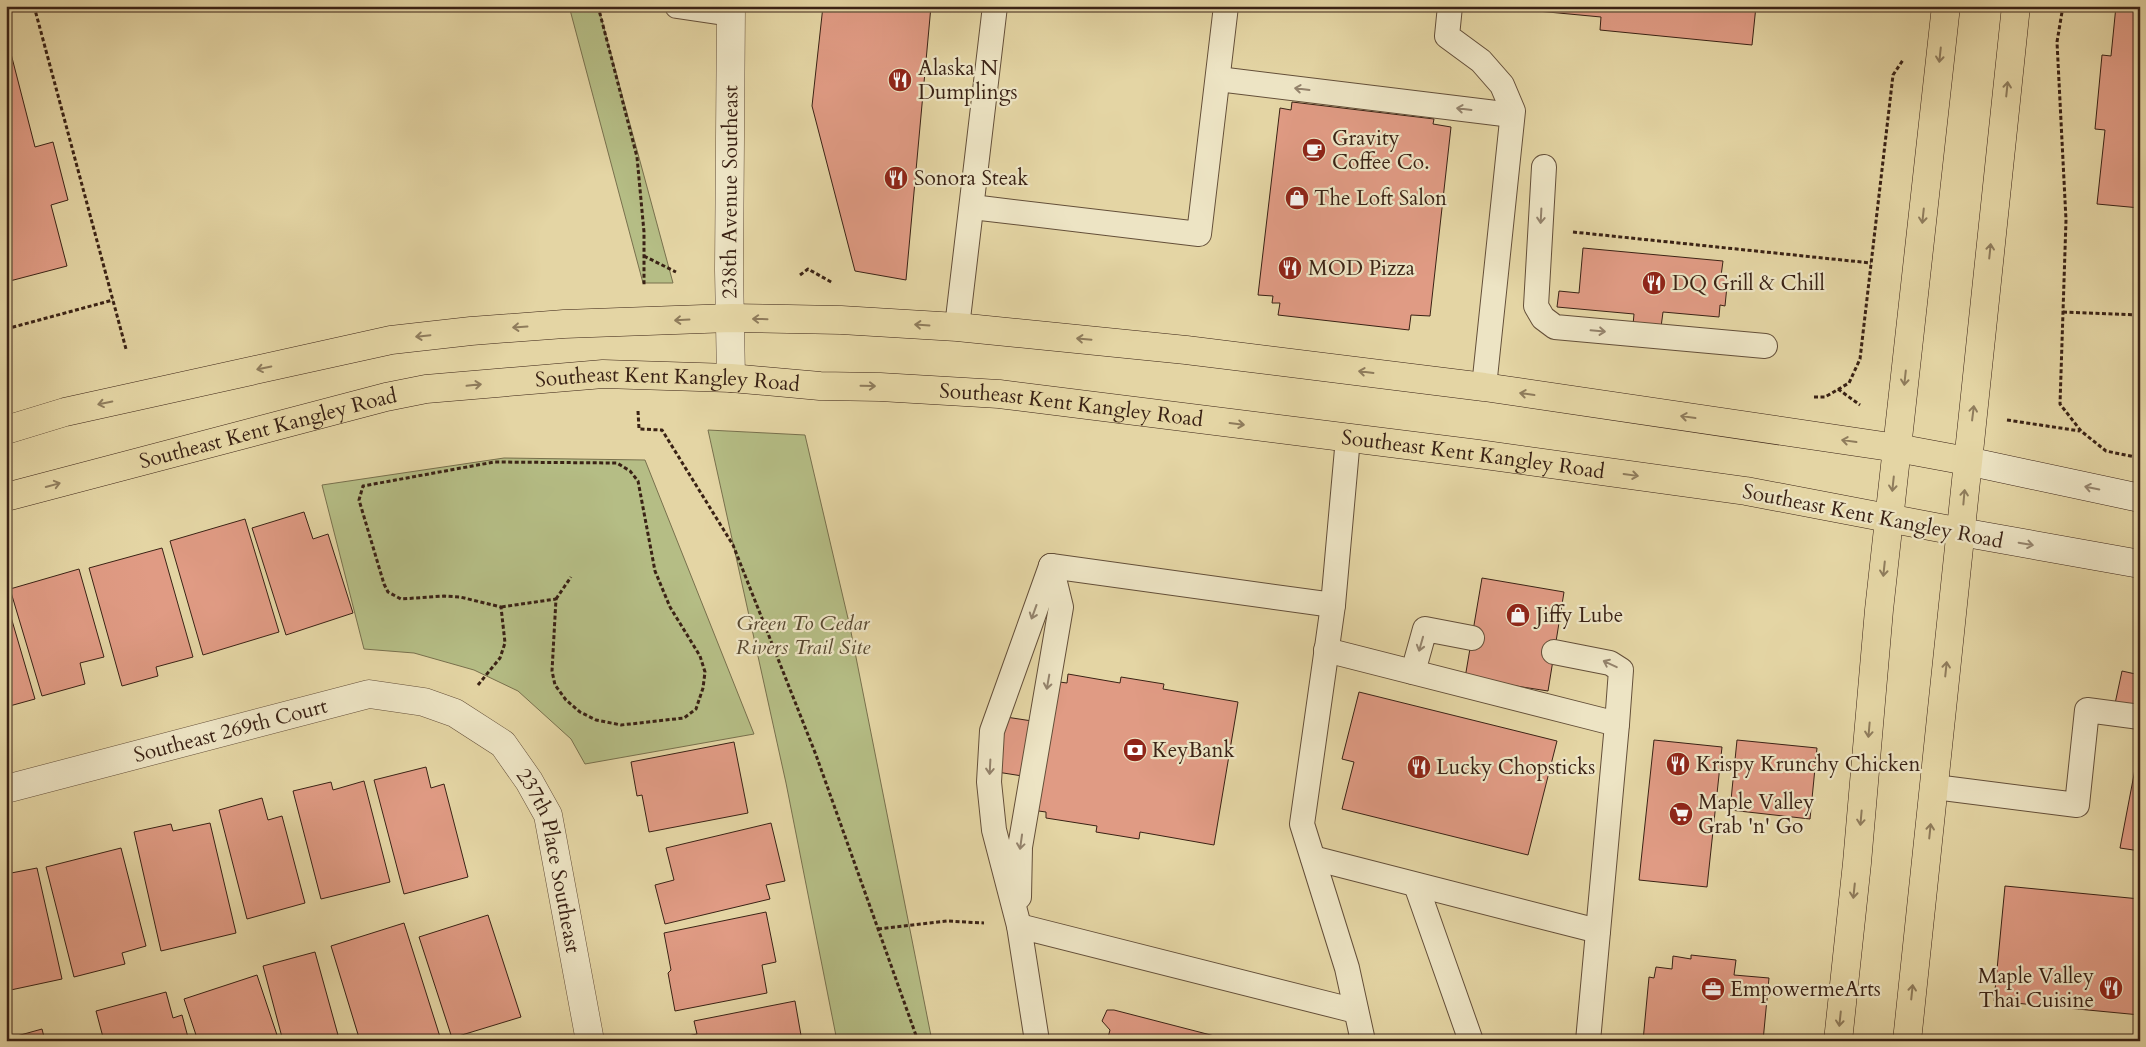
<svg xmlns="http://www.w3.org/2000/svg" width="2146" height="1047" font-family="Cardo,serif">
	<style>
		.green { fill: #b5bd85; stroke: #78704d }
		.building { fill: #e09b84; stroke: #3a2215 }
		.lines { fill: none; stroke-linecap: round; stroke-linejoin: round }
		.service-casing { stroke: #644f39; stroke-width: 26 }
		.minor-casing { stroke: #644f39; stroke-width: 29 }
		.secondary-casing { stroke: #3a2215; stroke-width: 29 }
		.primary-casing { stroke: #3a2215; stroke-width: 29 }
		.path { stroke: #3a2215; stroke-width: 3; stroke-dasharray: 4 2.5; stroke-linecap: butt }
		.service { stroke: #ede4c4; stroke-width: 24 }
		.minor { stroke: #ede4c4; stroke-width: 28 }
		.secondary { stroke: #ede4c4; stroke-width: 28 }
		.primary { stroke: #e4d5a4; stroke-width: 28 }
		.oneway { stroke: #8f7c5c }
		.oneway2 { stroke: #94836c }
		.labels { text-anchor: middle; stroke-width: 4.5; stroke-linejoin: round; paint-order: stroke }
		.poi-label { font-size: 21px; fill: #3a2215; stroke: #ede4c4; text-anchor: start }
		.street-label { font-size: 21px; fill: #3a2215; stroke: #ede4c4 }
		.park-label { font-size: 21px; font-style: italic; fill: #594931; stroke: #ede4c4 }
	</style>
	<rect width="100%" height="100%" fill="#e4d5a4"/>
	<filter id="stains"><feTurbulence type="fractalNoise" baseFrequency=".004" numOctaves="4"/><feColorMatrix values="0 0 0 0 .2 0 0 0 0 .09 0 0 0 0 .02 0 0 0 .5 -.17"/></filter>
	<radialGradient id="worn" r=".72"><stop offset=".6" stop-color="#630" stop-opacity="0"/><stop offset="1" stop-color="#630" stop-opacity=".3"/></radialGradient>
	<!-- green -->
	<g class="green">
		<path d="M569,6h29l75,277h-30z"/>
		<path d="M708,430l97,5 45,192 82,414h-95l-51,-258z"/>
		<path d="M504,458l141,2 109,274 -169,30 -14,-25 -53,-48 -44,-21 -60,-17 -50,-4 -42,-164z"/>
	</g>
	<!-- building -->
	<g class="building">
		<path d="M823,6h108l-25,274 -51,-9 -43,-165z"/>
		<path d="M1517,6h239l-4,39 -152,-15 1,-13 -85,-8z"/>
		<path d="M2116,6h24v202l-43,-4 8,-74 -10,-1 7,-74 9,1z"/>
		<path d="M9,46l26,101 18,-5 15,58 -17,5 16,61 -61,16v-235z"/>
		<path d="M1292,102l142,17 -1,5 18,3 -21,189 -19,-1 -2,15 -131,-15 2,-12h-8l1,-7 -15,-1 22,-187 11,2z"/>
		<path d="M1583,248l140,13 -2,15h7l-3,30 -5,-1 -1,12 -56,-5 -2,15 -28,-2 1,-11 -77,-7 2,-16 20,2z"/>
		<path d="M304,512l9,27 15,-5 25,79 -67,22 -34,-107z"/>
		<path d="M245,519l34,113 -76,23 -33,-114z"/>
		<path d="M162,548l31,109 -37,10 2,9 -36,10 -33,-118z"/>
		<path d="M79,569l25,88 -24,6 5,21 -43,12 -32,-107z"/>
		<path d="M1482,578l82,14 -16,99 -83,-13z"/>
		<path d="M6,600l29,99 -29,8z"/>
		<path d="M2122,671l18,4v43l-27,-5z"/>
		<path d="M1068,674l52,9 1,-6 43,7 -1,5 75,13 -24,143 -74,-13 -1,7 -43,-7 1,-6 -51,-8v-6l-15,-2 21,-129 15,2z"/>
		<path d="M1359,692l198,49 -29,114 -186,-46 12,-47 -12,-3z"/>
		<path d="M1006,717l39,6 -10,55 -38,-6z"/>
		<path d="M1654,740l68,7 -15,140 -68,-7z"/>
		<path d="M1737,740l80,8 -7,71 -80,-9z"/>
		<path d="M734,742l14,71 -99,19 -7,-37 -5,1 -6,-34z"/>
		<path d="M2140,743v108l-20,-3z"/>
		<path d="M426,767l5,21 13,-4 24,93 -64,17 -30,-114z"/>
		<path d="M364,781l26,101 -69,17 -28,-108 38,-9 2,8z"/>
		<path d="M262,798l6,22 14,-4 23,87 -58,16 -28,-109z"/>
		<path d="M210,823l26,110 -75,18 -27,-119 37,-8 2,7z"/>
		<path d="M771,823l14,58 -19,4 4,14 -105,25 -10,-39 19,-5 -8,-32z"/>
		<path d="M121,848l25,98 -24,7 3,11 -51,13 -28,-110z"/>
		<path d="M37,868l25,111 -56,12v-117z"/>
		<path d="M2005,886l135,13v116l-146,-14z"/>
		<path d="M766,912l10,50 -14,3 5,28 -92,18 -7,-38 3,-3 -7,-37z"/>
		<path d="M488,915l33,102 -69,21 -33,-101z"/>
		<path d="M404,923l37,117 -81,1 -29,-95z"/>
		<path d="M315,952l23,83 -13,4 1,2h-43l-20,-75z"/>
		<path d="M1691,955l45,5 -2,15 35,3 -6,63h-120l6,-64 5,1 2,-11 16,2 1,-13 18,3z"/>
		<path d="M257,975l22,66h-81l-14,-42z"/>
		<path d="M166,992l7,26 9,-3 7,26h-85l-8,-30z"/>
		<path d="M795,1001l7,40h-119l-1,-4 15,-3 -3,-13z"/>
		<path d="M1107,1010h7l120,31h-127l3,-11 -8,-9z"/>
		<path d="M42,1029l3,12h-38l-1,-2z"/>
	</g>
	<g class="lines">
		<!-- service casing -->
		<g class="service-casing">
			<g id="service">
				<path d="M677,6l54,8"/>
				<path d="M1450,6l-3,30 34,25 21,24 11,26 -29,276"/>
				<path d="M1218,79l294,36"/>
				<path d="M1544,167l-8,139 7,12 12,9 210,19"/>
				<path d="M972,207l227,27 27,-228"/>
				<path d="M957,327l38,-321"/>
				<path d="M1348,438l-15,167 -31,219 45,144 16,73"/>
				<path d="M1051,566l282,39"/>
				<path d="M1326,650l291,74 -29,317"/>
				<path d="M1554,652l56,11 11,7 -4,54"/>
				<path d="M1413,672l12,-43 47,9"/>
				<path d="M1935,787l142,18 10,-95 53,7"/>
				<path d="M1313,858l285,73"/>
				<path d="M1416,885l55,156"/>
				<path d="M1019,897l1,-50 41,-240 -10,-41"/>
				<path d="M1019,926l-25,-96 -5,-48 3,-51 59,-165"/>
				<path d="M1037,1041l-18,-115 337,85"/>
			</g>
		</g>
		<!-- minor casing -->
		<g class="minor-casing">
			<g id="minor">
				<path id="s1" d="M731,378l-2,-108 2,-264"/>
				<path id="s2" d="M6,789l363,-95 55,8 31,11 48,31 26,37 19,34 42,226"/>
			</g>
		</g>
		<!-- secondary casing -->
		<g class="secondary-casing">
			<g id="secondary">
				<path d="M1967,461l173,37"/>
				<path d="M1961,532l179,32"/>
			</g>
		</g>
		<!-- primary casing -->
		<g class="primary-casing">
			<g id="primary">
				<path d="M6,430l59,-18 326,-72 80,-9 93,-7 167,-6 110,2 116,7 229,23 298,37 413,61 70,13"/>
				<path id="s3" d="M6,497l380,-100 40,-8 177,-15 128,4 89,8 60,1 119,7 479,60 268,37 215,41"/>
				<path d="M1838,1041l19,-178 22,-253 67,-604"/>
				<path d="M1907,1041l109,-1035"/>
			</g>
		</g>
		<!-- path -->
		<g class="path">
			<path d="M34,6l92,343"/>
			<path d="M598,6l39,151 7,75v53"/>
			<path d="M2063,6l-6,36 9,178 -6,184 21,27 25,20 34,7"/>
			<path d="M1573,232l298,31"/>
			<path d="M644,256l32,16"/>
			<path d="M800,275l8,-6 25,14"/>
			<path d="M2063,312l77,3"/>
			<path d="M6,329l107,-29"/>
			<path d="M1838,389l22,16"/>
			<path d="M1814,397h11l24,-14 11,-24 33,-284 10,-15"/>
			<path d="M638,411l1,18 23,1 71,115 83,210 102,286"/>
			<path d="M2007,420l73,11"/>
			<path d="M556,599l15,-22"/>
			<path d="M478,685l22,-27 5,-15 -4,-36 -41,-10 -16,-1 -43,3 -13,-7 -4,-8 -25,-84 4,-14 131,-24 123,1 13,8 8,10 17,90 15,36 30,49 5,16 -2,16 -7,21 -12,9 -63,7 -25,-5 -16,-8 -14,-12 -11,-15 -3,-14 4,-72 -55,8"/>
			<path d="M878,929l69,-8 37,2"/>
		</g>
		<!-- service -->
		<use href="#service" class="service"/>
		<!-- minor -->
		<use href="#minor" class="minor"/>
		<!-- secondary -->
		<use href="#secondary" class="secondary"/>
		<!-- primary -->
		<use href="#primary" class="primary"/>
	</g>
	<!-- one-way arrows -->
	<defs><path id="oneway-shaft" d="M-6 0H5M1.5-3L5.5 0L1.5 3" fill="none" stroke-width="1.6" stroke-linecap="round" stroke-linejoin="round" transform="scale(1.25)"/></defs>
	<g class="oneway">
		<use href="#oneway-shaft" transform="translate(1940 55) rotate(96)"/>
		<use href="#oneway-shaft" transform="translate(2007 89) rotate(-84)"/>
		<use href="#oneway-shaft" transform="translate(1923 216) rotate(96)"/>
		<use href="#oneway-shaft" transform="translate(1990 251) rotate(-84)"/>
		<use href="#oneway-shaft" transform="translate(760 319) rotate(-179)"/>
		<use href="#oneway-shaft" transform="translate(682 320) rotate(177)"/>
		<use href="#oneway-shaft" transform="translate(922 325) rotate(-176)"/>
		<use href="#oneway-shaft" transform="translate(520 327) rotate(176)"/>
		<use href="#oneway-shaft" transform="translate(423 336) rotate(174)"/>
		<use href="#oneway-shaft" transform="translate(1084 339) rotate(-175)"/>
		<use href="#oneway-shaft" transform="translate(264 368) rotate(168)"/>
		<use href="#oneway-shaft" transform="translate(1366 372) rotate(-173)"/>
		<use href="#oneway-shaft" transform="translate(1905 378) rotate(96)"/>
		<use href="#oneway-shaft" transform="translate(474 385) rotate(-6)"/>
		<use href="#oneway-shaft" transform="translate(868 386) rotate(1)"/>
		<use href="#oneway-shaft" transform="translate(1527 394) rotate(-172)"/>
		<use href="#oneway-shaft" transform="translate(105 403) rotate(168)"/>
		<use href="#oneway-shaft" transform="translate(1973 413) rotate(-83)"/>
		<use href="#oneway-shaft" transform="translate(1688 417) rotate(-172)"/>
		<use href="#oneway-shaft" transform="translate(1237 424) rotate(7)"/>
		<use href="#oneway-shaft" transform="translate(1849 441) rotate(-172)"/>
		<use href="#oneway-shaft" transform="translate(1631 475) rotate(8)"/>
		<use href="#oneway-shaft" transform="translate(1893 484) rotate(96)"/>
		<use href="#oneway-shaft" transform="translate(53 485) rotate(-15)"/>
		<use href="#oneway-shaft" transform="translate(1964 497) rotate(-85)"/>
		<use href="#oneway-shaft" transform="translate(1884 569) rotate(96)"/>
		<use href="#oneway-shaft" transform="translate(1946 669) rotate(-84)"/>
		<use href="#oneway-shaft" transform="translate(1869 730) rotate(95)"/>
		<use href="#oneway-shaft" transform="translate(1861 818) rotate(95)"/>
		<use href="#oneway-shaft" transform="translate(1930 831) rotate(-84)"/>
		<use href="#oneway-shaft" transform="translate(1854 891) rotate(96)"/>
		<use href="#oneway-shaft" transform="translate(1912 992) rotate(-84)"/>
		<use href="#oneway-shaft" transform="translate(1840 1019) rotate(96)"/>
	</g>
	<g class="oneway2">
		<use href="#oneway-shaft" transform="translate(1302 89) rotate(-173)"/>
		<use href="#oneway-shaft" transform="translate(1464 109) rotate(-173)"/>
		<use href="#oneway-shaft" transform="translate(1541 216) rotate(93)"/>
		<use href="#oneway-shaft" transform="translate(1598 331) rotate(5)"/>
		<use href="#oneway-shaft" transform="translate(2092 488) rotate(-169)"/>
		<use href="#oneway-shaft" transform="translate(2026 544) rotate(10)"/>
		<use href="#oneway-shaft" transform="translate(1034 612) rotate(110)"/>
		<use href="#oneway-shaft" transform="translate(1421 644) rotate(106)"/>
		<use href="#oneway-shaft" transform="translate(1610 664) rotate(-155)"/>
		<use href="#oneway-shaft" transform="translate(1048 682) rotate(100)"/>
		<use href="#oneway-shaft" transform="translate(990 767) rotate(93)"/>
		<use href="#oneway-shaft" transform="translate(1021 842) rotate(98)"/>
	</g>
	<!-- icons -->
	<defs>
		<g id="restaurant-disc" transform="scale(1.25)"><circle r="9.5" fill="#8f2418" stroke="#ede4c4"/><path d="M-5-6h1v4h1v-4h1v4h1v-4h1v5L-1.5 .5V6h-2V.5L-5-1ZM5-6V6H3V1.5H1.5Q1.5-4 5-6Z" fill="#fff"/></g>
		<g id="cafe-disc" transform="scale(1.25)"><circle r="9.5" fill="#8f2418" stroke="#ede4c4"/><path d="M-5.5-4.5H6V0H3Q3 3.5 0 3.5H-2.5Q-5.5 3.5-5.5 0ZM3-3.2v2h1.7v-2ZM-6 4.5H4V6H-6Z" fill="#fff"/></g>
		<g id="shop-disc" transform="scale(1.25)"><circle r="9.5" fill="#8f2418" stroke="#ede4c4"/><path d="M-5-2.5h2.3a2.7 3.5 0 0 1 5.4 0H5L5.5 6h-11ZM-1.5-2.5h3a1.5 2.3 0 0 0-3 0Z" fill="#fff"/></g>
		<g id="bank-disc" transform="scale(1.25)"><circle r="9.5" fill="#8f2418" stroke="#ede4c4"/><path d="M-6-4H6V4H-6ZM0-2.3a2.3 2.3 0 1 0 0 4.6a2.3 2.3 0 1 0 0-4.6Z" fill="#fff"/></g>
		<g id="supermarket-disc" transform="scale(1.25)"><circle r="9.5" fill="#8f2418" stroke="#ede4c4"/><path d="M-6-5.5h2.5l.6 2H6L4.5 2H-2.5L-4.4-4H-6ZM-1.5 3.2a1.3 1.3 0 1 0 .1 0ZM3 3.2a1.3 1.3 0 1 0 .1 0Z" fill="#fff"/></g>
		<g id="office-disc" transform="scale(1.25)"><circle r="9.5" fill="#8f2418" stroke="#ede4c4"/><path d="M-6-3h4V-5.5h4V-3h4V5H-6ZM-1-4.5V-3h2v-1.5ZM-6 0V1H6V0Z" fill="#fff"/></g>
	</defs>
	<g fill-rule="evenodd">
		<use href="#restaurant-disc" x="900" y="80"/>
		<use href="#cafe-disc" x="1314" y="150"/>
		<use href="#restaurant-disc" x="896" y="178"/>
		<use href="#shop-disc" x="1297" y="198"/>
		<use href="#restaurant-disc" x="1290" y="268"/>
		<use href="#restaurant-disc" x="1654" y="283"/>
		<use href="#shop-disc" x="1518" y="615"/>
		<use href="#bank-disc" x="1135" y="750"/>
		<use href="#restaurant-disc" x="1678" y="764"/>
		<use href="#restaurant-disc" x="1419" y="767"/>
		<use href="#supermarket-disc" x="1681" y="814"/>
		<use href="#restaurant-disc" x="2111" y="988"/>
		<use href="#office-disc" x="1713" y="989"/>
	</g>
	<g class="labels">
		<!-- poi labels -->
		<g class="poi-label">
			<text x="918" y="75">Alaska N<tspan x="918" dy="24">Dumplings</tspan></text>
			<text x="1332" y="145">Gravity<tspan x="1332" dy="24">Coffee Co.</tspan></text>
			<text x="914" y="185">Sonora Steak</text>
			<text x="1314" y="205">The Loft Salon</text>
			<text x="1308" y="275">MOD Pizza</text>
			<text x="1672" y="290">DQ Grill &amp; Chill</text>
			<text x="1536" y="622">Jiffy Lube</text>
			<text x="1152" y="757">KeyBank</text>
			<text x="1696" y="771">Krispy Krunchy Chicken</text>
			<text x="1436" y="774">Lucky Chopsticks</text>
			<text x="1698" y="809">Maple Valley<tspan x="1698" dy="24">Grab 'n' Go</tspan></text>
			<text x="2094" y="983" text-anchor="end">Maple Valley<tspan x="2094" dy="24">Thai Cuisine</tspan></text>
			<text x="1730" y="996">EmpowermeArts</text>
		</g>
		<!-- street labels -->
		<g class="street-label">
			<text dy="7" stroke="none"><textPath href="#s1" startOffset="186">238th Avenue Southeast</textPath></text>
			<text dy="7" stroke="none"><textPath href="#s3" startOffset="676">Southeast Kent Kangley Road</textPath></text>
			<text dy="7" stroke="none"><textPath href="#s3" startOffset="1081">Southeast Kent Kangley Road</textPath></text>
			<text dy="7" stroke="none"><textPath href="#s3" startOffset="271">Southeast Kent Kangley Road</textPath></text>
			<text dy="7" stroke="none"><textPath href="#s3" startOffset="1486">Southeast Kent Kangley Road</textPath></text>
			<text transform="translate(1873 516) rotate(11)" y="7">Southeast Kent Kangley Road</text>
			<text dy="7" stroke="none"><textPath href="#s2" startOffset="232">Southeast 269th Court</textPath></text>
			<text dy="7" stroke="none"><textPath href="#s2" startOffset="649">237th Place Southeast</textPath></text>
		</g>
		<!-- park labels -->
		<g class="park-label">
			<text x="803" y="630">Green To Cedar<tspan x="803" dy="24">Rivers Trail Site</tspan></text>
		</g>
	</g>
	<!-- margin -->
	<rect width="2146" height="1047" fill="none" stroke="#e4d5a4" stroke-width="25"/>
	<rect x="8" y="8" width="2131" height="1032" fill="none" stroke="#3a2215" stroke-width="2.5"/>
	<rect x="12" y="12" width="2121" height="1022" fill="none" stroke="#3a2215"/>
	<rect width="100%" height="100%" filter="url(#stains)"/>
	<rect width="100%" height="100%" fill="url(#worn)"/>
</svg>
